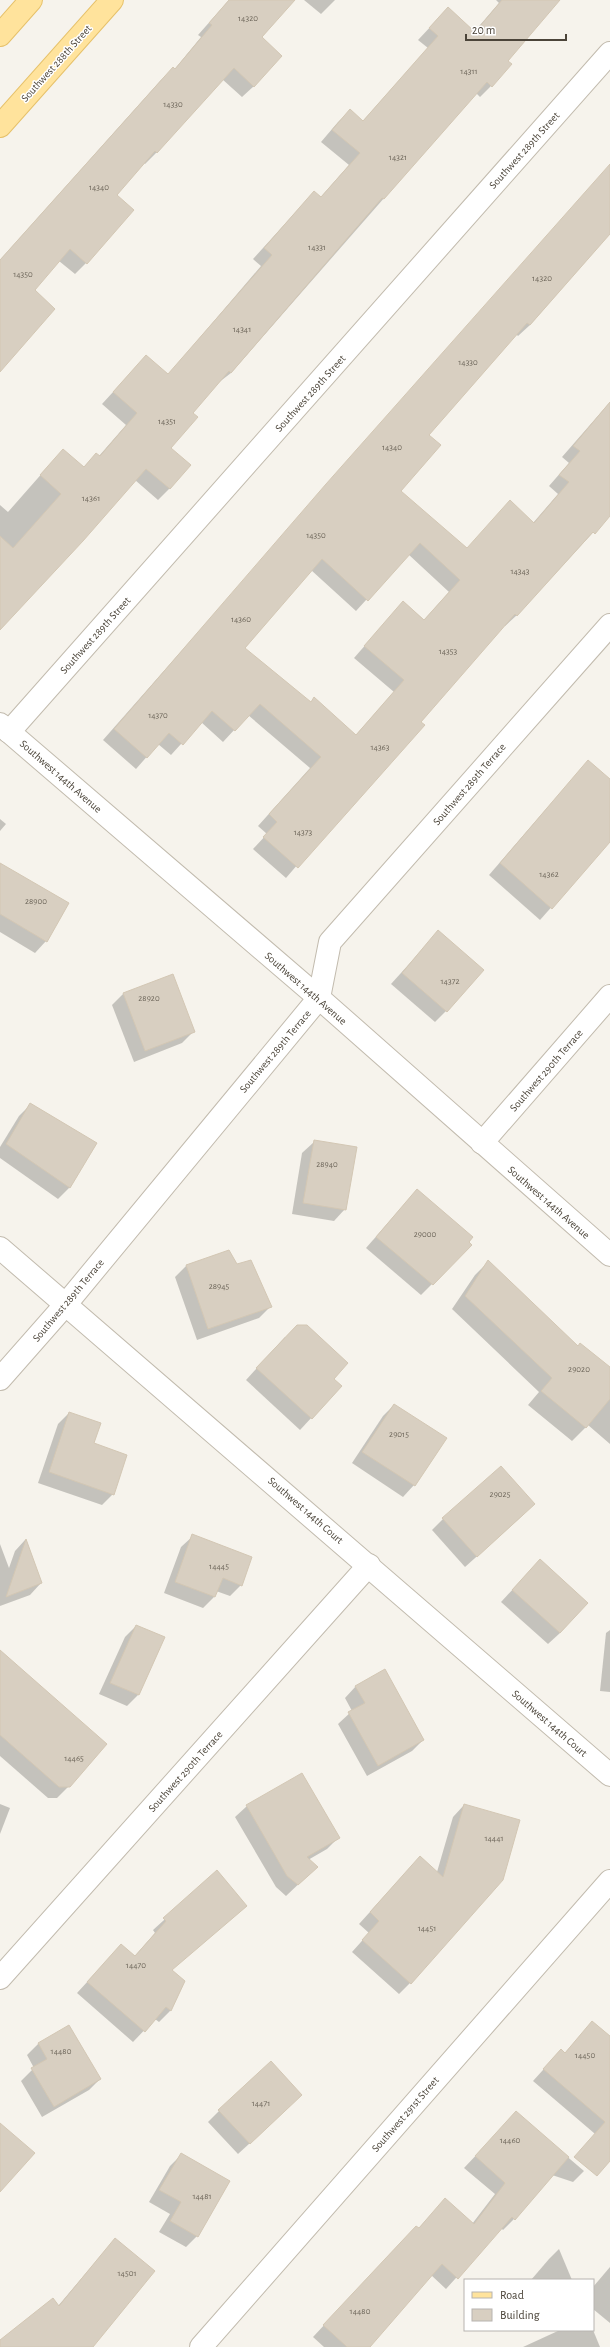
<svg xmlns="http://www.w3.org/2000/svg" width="610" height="2347" font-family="'Alegreya Sans',sans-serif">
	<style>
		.shadow { fill: #0003; fill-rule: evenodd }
		.building { fill: #d8cfc1; stroke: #d3c7b4; fill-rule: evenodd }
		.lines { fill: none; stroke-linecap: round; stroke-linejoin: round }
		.minor-casing { stroke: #c2bbae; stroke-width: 24 }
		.major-casing { stroke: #e6c16a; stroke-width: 24 }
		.minor { stroke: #fff; stroke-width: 22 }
		.major { stroke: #ffe39c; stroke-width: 22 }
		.labels { text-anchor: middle; stroke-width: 3; stroke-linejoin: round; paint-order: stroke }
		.number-label { font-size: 9px; fill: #6e675b }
		.street-label { font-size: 11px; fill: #4b4439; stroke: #fff }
	</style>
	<rect width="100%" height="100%" fill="#f6f3ec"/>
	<!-- shadow -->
	<g class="shadow">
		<path d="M229,0h64l-32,38 -7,48 -12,11 -20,-18 -66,74 -11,11 -1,-1 -28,32 -30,68 -11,11 -16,-13 -26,29 -33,81v-111l161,-180 13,-10 27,-33 -3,-2z"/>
		<path d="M304,0h31l-14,14z"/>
		<path d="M496,0h63l-52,61 -16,25 -11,11 -4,-4 -245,280 -13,10 -26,30 -22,35 19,17 -20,24 -11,11 -23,-20 -135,149v-124l8,7 44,-50 31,6 13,-14 3,2 27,-31 -24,-21 44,-48 22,19 93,-109 -8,-7 61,-67 6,6 29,-33 -28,-23 17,-20 12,-11 12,11 66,-74 -10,-8 30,-32 26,24 25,-29z"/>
		<path d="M610,165v68l-80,92 -12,11 -2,-2 -89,101 -28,56 68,58 66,-26 25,-29 -9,-8 20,-23 -7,-6 48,-55v112l-93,101 -12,11 -1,-1 -218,253 -33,-29 14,-15 -9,-8 52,-58 -62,-53 -25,27 -22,-20 -30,33 -13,-11 -22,25 -33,-29zM408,554l41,38 -25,28 -21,-18 -49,56 40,34 -39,44 -41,-37 -4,4 -66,-54 67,-79 45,41z"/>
		<path d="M588,761l22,19v61l-70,79 -51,-45z"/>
		<path d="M0,819l6,5 -6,7z"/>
		<path d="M0,864l46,77 -11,12 -35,-21z"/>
		<path d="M438,932l8,79 -11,11 -44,-38z"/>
		<path d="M123,994l71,37 -12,12 -48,19 -22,-57z"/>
		<path d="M30,1105l40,82 -12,12 -58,-41v-11l19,-31z"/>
		<path d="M314,1142l31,67 -11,12 -42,-7 10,-61z"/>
		<path d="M417,1190l54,55 -50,50 -55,-47z"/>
		<path d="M228,1251l8,14 34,42 -11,11 -62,22 -22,-63 11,-11z"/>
		<path d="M488,1262l90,85 32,21v76l-22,-19 -16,16 -44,-36 11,-13 -87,-83 23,-34z"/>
		<path d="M285,1337l56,49 -41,44 -54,-50z"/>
		<path d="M394,1405l51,33 -31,47 -11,12 -51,-34 31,-47z"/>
		<path d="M69,1413l23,31 21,50 -11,11 -64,-22 20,-59z"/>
		<path d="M523,1515l-58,52 -33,-37 11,-11z"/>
		<path d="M193,1536l48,49 -11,11 -14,-5 -2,6 -11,11 -39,-15 17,-46z"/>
		<path d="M25,1540l16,43 -11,12 -30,11v-62l9,24 6,-17z"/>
		<path d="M529,1572l31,61 -12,11 -47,-42z"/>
		<path d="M136,1626l27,12 -25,57 -11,11 -28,-12 26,-57z"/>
		<path d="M610,1630v62l-10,-1 6,-58z"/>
		<path d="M0,1681l69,105 -12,12h-9l-48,-42z"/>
		<path d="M356,1686l67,54 -11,11 -45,25 -29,-52 14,-13 -7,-13z"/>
		<path d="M302,1774l36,64 -11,11 -19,11 -3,18 -19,18 -10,-9 -41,-70 12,-11z"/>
		<path d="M0,1804l10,4 -10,26z"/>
		<path d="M464,1805l55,16 -109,162 -11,11 -47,-42 17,-19 -10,-9 50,-55 28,3 16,-55z"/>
		<path d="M217,1872l-46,99 13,11 -14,29 -11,11 -4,-3 -22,23 -56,-49 44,-48 13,12 21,-24 -2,-3z"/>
		<path d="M592,2022l18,15v93l-9,9 -68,-58 28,-31 4,3z"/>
		<path d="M69,2026l31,53 -11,11 -47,27 -21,-36 13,-13 -7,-13 11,-11z"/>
		<path d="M290,2106l-52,48 -30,-32 11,-11z"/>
		<path d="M516,2113l68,58 -11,11 -21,-7 -38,44 -11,11 -2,-2 -55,61 -15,-14 -62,72h-45l-11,-10 92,-99 13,-9 27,-29 27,24 23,-30 -31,-26z"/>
		<path d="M181,2155l16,81 -11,11 -27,-15 11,-18 -21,-12 21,-36z"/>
		<path d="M115,2239l-24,108h-91v-5l58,-36z"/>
		<path d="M559,2249l13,31h-41l18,-21z"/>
		<path d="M610,2267v56l-17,-14v-22z"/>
		<path d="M560,2330h33l7,17h-77z"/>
	</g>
	<!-- building -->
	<g class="building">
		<path d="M229,0h66l-33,37 20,19 -28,31 -20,-19 -77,85 -2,-2 -38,44 17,15 -47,54 -17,-15 -35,41 20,19 -55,63v-112l173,-193 2,2 37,-44 -3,-2z"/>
		<path d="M502,0h58l-52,61 4,3 -20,23 -5,-5 -103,117 -2,-1 -151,175 -2,-2 -36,42 5,4 -27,31 20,17 -21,24 -24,-20 -63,72 -83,89v-94l13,12 48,-54 -21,-19 23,-26 21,18 12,-14 4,3 37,-43 -24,-21 33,-37 22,19 104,-119 -8,-7 50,-57 7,6 39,-44 -28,-23 18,-21 13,12 75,-85 -9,-8 19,-21 27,25z"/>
		<path d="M610,164v70l-80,91 -3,-2 -98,112 12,10 -40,46 66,57 43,-48 24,23 35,-41 -10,-7 21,-24 -7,-5 37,-44v114l-15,18 -2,-2 -76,84 -2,-2 -94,108 4,3 -127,143 -35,-31 14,-15 -8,-8 52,-57 -61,-53 -25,27 -23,-20 -29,34 -14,-12 -22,25 -33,-29 212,-245zM420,543l40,37 -36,40 -21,-19 -39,45 40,34 -48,55 -42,-38 -3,5 -66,-54 77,-89 46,42z"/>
		<path d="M588,760l22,19v63l-58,67 -52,-46z"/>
		<path d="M0,863l69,40 -22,39 -47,-28z"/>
		<path d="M438,930l46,40 -37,42 -45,-39z"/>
		<path d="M173,974l22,58 -50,19 -22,-58z"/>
		<path d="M30,1103l67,40 -27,45 -64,-44z"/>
		<path d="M314,1140l43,7 -11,63 -43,-7z"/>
		<path d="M417,1189l56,48 -4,5 3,3 -39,40 -57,-48z"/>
		<path d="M229,1250l8,14 14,-4 21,47 -64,22 -22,-64z"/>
		<path d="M488,1260l90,86 2,-3 30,24v32l-24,29 -45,-37 11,-13 -87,-82z"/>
		<path d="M297,1325h10l41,38 -14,16 8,7 -30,33 -56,-51z"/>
		<path d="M394,1404l53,34 -32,48 -53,-34z"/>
		<path d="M69,1412l32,11 -7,20 33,12 -13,40 -65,-23z"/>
		<path d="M501,1466l34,38 -58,53 -35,-39z"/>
		<path d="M192,1534l60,23 -10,29 -19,-8 -8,19 -40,-15z"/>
		<path d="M26,1539l16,44 -36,14z"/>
		<path d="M540,1559l48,44 -28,30 -48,-43z"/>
		<path d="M136,1625l29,12 -26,58 -29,-12z"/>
		<path d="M0,1650l107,94 -37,43h-11l-59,-52z"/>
		<path d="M385,1669l39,71 -46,26 -30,-54 17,-9 -10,-17z"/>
		<path d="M302,1773l38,65 -33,19 11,10 -20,18 -11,-9 -41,-71z"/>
		<path d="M464,1804l56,16 -17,60 -92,104 -49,-44 17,-19 -9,-9 50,-56 23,21z"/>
		<path d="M217,1870l30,36 -75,64 13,11 -14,30 -5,-4 -21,25 -58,-50 34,-38 14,12 31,-35 -3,-3z"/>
		<path d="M592,2021l18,15v125l-13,15 -23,-19 31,-35 -62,-53 18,-20 4,4z"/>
		<path d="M69,2025l32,54 -47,28 -23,-39 16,-9 -9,-16z"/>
		<path d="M271,2061l31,34 -52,49 -32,-34z"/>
		<path d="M516,2111l53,46 -54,63 -3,-3 -54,62 -16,-15 -72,83h-23l-24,-22 93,-99 3,2 26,-30 29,26 31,-41 -30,-27z"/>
		<path d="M0,2123l35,30 -35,39z"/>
		<path d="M181,2153l49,28 -32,56 -28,-16 11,-19 -22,-12z"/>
		<path d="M115,2238l40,33 -62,76h-93v-7l53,-42 6,8z"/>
	</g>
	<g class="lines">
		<!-- minor casing -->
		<g class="minor-casing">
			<g id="minor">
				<path d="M0,724l319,274 291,257"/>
				<path d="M9,732l601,-679"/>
				<path d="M482,1143l128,-147"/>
				<path d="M0,1248l610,527"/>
				<path d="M0,1379l66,-75 253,-306 11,-56 280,-317"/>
				<path d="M0,1978l369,-413"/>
				<path d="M201,2347l409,-466"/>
			</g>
		</g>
		<!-- major casing -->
		<g class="major-casing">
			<g id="major">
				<path d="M0,35l31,-35"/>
				<path d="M0,126l112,-126"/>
			</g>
		</g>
		<!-- minor -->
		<use href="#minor" class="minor"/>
		<!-- major -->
		<use href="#major" class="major"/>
	</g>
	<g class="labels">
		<!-- number labels -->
		<g class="number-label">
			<text x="248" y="21">14320</text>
			<text x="469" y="74">14311</text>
			<text x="173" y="107">14330</text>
			<text x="398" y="160">14321</text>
			<text x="99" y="190">14340</text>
			<text x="317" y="250">14331</text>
			<text x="23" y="277">14350</text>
			<text x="542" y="281">14320</text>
			<text x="242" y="332">14341</text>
			<text x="468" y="365">14330</text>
			<text x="167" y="424">14351</text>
			<text x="392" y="450">14340</text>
			<text x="91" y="501">14361</text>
			<text x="316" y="538">14350</text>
			<text x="520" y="574">14343</text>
			<text x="241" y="622">14360</text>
			<text x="448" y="654">14353</text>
			<text x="158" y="718">14370</text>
			<text x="380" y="750">14363</text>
			<text x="303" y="835">14373</text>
			<text x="549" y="877">14362</text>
			<text x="36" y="904">28900</text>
			<text x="450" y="984">14372</text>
			<text x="149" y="1001">28920</text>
			<text x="327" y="1167">28940</text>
			<text x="425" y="1237">29000</text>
			<text x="219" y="1289">28945</text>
			<text x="579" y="1372">29020</text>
			<text x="399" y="1437">29015</text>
			<text x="500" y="1497">29025</text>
			<text x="219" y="1569">14445</text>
			<text x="74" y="1761">14465</text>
			<text x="494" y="1841">14441</text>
			<text x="427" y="1931">14451</text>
			<text x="136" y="1968">14470</text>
			<text x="61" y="2054">14480</text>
			<text x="585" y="2058">14450</text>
			<text x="261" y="2106">14471</text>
			<text x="510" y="2143">14460</text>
			<text x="202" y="2199">14481</text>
			<text x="127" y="2276">14501</text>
			<text x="360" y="2314">14480</text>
		</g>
		<!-- street labels -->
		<g class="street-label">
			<text transform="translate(56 63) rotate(-48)" y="4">Southwest 288th Street</text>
			<text transform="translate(524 150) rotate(-48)" y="4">Southwest 289th Street</text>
			<text transform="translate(310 393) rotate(-48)" y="4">Southwest 289th Street</text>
			<text transform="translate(95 635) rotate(-48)" y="4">Southwest 289th Street</text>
			<text transform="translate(61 776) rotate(41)" y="4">Southwest 144th Avenue</text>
			<text transform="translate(469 784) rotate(-49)" y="4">Southwest 289th Terrace</text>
			<text transform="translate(306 988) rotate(41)" y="4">Southwest 144th Avenue</text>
			<text transform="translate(275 1051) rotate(-50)" y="4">Southwest 289th Terrace</text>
			<text transform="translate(546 1070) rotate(-49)" y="4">Southwest 290th Terrace</text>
			<text transform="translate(549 1202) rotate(41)" y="4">Southwest 144th Avenue</text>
			<text transform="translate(68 1300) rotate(-50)" y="4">Southwest 289th Terrace</text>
			<text transform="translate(306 1510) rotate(41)" y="4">Southwest 144th Court</text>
			<text transform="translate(550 1723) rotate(41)" y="4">Southwest 144th Court</text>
			<text transform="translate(185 1771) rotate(-48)" y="4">Southwest 290th Terrace</text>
			<text transform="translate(405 2114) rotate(-49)" y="4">Southwest 291st Street</text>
		</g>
	</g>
	<!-- legend -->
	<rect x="464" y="2279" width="130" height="52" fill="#ffffff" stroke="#b7b4b0"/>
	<rect x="472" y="2292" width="20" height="6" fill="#ffe39c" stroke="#b7b4b0"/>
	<text x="500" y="2299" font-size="12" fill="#4b4439">Road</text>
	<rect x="472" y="2309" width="20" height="12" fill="#d8cfc1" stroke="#b7b4b0"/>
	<text x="500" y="2319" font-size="12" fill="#4b4439">Building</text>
	<!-- scale -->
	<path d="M466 34v6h100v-6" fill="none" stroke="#4b4439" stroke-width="2"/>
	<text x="472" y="34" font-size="12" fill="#4b4439" stroke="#ffffff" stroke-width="3" paint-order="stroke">20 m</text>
</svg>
